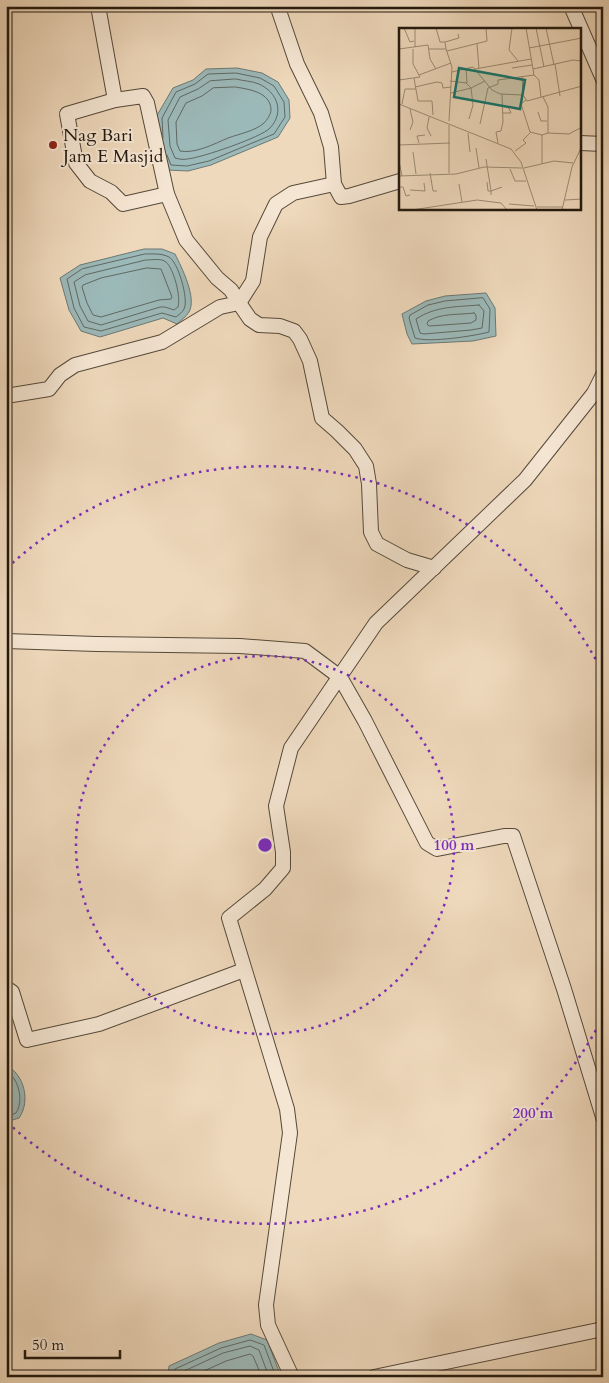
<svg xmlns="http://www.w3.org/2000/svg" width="609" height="1383" font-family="Cardo,serif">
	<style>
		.water { fill: #9cb9b9; stroke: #6b7975 }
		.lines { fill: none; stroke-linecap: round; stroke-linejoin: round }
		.shore { stroke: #5f6964; stroke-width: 1 }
		.street-casing { stroke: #55493a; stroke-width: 16 }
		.street { stroke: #f5e6d3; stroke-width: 14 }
		.ring { fill: none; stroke: #7b2cbf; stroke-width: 2.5; stroke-dasharray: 2.5 5 }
		.poi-dot { fill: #8f2418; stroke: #f5e6d3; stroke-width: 2 }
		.labels { text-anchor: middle; stroke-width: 4; stroke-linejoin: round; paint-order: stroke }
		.poi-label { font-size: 18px; fill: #22190e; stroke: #f5e6d3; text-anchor: start }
		.inset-road { fill: none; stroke: #9d8c76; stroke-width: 1 }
		.view { fill: #0f766e; fill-opacity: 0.15; stroke: #0f766e; stroke-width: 2.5 }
		.inset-edge { fill: none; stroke: #22190e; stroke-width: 2.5 }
		.centre { fill: #7b2cbf; stroke: #f5e6d3; stroke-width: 2.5 }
		.ring-label { font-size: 15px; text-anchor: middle; font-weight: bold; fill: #7b2cbf; stroke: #f5e6d3; stroke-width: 4; stroke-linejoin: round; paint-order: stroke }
	</style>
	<rect width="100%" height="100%" fill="#efd9bc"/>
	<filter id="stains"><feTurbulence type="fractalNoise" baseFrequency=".004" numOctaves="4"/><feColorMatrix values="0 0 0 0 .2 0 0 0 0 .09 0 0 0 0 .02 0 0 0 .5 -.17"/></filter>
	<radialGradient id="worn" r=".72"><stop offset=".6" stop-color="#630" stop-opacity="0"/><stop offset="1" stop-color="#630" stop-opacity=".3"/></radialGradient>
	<!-- water -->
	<g class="water">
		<path d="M237,68l25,5 16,9 11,18 1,18 -12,19 -67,28 -23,6 -21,-1 -11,-53 17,-29 20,-8 13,-11z"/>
		<path d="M144,249h18l13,5c7,14 22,44 14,58 -3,5 -9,9 -12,12l-14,-6 -63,19 -19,-6 -12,-21 -9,-32 20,-13z"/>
		<path d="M486,293l9,15 1,28 -23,5 -61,3 -5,-10 -5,-20 24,-13 19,-5z"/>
		<path d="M6,1065c18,9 25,36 13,53l-13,4z"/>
		<path d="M251,1334l16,6 14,37h-113l1,-11 50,-23z"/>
	</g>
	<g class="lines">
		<!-- shore -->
		<g class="shore">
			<path d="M236,79c7,2 16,2 23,5 18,8 26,28 11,44 -8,9 -69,30 -83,31 -4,1 -8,0 -12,-1l-5,-12 -2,-26 12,-23 18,-8 12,-8z"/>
			<path d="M235,87c13,2 36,5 36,23 0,4 -4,10 -7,13 -9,8 -25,11 -36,15 -14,6 -33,16 -48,13l-3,-7 -1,-22 10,-19 16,-7 11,-8z"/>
			<path d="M163,138l-1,-20 14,-26 19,-8 13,-10 28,-1 24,5 14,8 10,16 1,15 -11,17 -65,27 -22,5 -16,-1 -4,-10"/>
			<path d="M145,254c8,0 16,-1 24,3 9,5 20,42 15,52 -1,3 -6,6 -8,8l-14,-4 -61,18 -17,-4 -10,-19 -7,-29 15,-10z"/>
			<path d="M146,260c6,0 15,-2 20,2 8,7 15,35 12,45l-4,3 -9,-3h-5l-59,18 -13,-4 -8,-15 -6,-24 11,-7z"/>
			<path d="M147,268l14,1 11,28 -1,2 -12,1 -58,17 -8,-2 -6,-12 -5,-16 1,-2 18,-7z"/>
			<path d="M483,298l7,11 -1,23c-15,4 -60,11 -74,6l-6,-20 1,-3 18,-10 17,-4z"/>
			<path d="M479,305l5,6 -2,17 -11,2 -47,4 -4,-1 -4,-14c20,-13 40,-12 63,-14z"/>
			<path d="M474,313l2,2v5l-5,3 -42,3 -2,-2 1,-3c14,-8 30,-6 46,-8z"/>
			<path d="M6,1071c13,7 18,30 10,42l-10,4"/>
			<path d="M173,1377l2,-8 46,-21 29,-8 14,5 12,32"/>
			<path d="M179,1377l1,-4 43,-20 27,-7 9,4 10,27"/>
			<path d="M191,1377l35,-16 24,-7 3,2 9,21"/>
		</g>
		<!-- street casing -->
		<g class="street-casing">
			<g id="street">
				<path d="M98,6l17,94 28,-4 4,7 20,91 19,46 31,38 14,12 8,13 14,-22 7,-44 16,-33 17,-11 41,-9"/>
				<path d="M281,6l-2,5 18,53 24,49 10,34 3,37 7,13 8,-1 51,-15"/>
				<path d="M571,6l32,73"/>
				<path d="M115,100l-48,14 9,49 14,18 21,11 12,12 44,-10"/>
				<path d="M580,143l23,1"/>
				<path d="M6,396l43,-7 11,-14 15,-10 87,-23 58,-35 19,-4 11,16 9,6 21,1 14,5 6,8 10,22 12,57 15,13 18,18 11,17 3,18 2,48 6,12 30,16 27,8"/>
				<path d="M6,641l90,3 144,2 65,5 35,26 25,44 62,122 10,6 67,-13h9l51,153 39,128"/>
				<path d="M6,988l6,4 15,48 72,-16 145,-54"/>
				<path d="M292,1377l-24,-52 -2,-20 24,-172 -3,-24 -58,-191 36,-29 18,-21v-16l-7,-46 15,-58 85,-125 149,-143 69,-87 9,-18"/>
				<path d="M374,1377l229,-48"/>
			</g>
		</g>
		<!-- street -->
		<use href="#street" class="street"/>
	</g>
	<!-- distance rings -->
	<g class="ring">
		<circle cx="265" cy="845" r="189"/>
		<path d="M603 1017A379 379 0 0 1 7 1122M7 568A379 379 0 0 1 603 673"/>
	</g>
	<!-- markers -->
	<circle class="poi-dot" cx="53" cy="145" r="5"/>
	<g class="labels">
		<!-- poi labels -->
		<g class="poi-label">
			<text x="63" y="141">Nag Bari<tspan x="63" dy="21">Jam E Masjid</tspan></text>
		</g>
	</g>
	<!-- overview -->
	<g transform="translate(399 28)">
		<rect width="182" height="182" fill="#efd9bc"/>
		<path class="inset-road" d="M5,0l6,14 4,-1M16,0v19M37,0l4,14h5l1,7M113,0l-3,22 9,11M127,0l7,41M137,0l8,39M147,0l8,37M46,14l14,-4 -1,-4M78,16l2,25M130,20l53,-10M0,21l29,-4 2,14 6,10M30,21h17l6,18 -3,54M48,23l40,-10 -1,-13M156,36l5,32M113,40l20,-3M76,41l56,-10M53,44l21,-5 19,23 8,4 23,1 4,6 55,-15M20,47l32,-12M135,47l5,5 2,17M123,48l1,19M15,50l4,23h14l1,14M0,52l21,-3 -7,-13v-15M51,53l17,2 -1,-15M16,59l22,-5 5,1 1,5 8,-1M52,65l20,-5 -5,-5M127,72l-5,4 9,28 12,3 6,-2v-26l-5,-10M0,76l112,45 10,13 16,48M3,76l3,-15h11M139,84l3,9h6M103,85h9l-3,-7M30,89l-2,11 4,8M70,91l4,-14 -2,-17 14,-7M81,96l8,-36 10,-4v-4l36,-5 -1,-6 40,-9 9,1M50,97v48M11,102l3,-8 -3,-13M69,105l2,19M149,105l21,1 13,-7M143,107v29M20,115l-2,-7 8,-1M99,115l-2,-11 5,-1 2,-9 -1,-28M0,117l51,-2M77,120l3,20M116,123l11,-8 -3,-3 8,-8M14,124l3,22M87,131l5,32h-3l-1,-9M0,133l3,15M125,140l30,-7 19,2M111,141l5,12h11M31,145l3,18h4M0,148l57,-2 28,-7 38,1M60,156l3,18M0,159h4l3,9 4,-1M11,162l15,1 -1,-8M92,167v-4l11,-4M166,172l17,-1M110,176l25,2M138,179h26M13,182l65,-10 24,3 6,7M163,182l10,-43 10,-21"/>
		<path class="view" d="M60,40l66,12 -5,29 -66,-12z"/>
		<rect width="182" height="182" class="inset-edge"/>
	</g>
	<circle cx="265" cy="845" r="8" class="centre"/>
	<g class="ring-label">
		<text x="454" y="850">100 m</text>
		<text x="533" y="1118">200 m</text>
	</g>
	<!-- margin -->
	<rect width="609" height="1383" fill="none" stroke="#efd9bc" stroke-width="25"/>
	<rect x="8" y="8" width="594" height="1368" fill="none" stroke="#22190e" stroke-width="2.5"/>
	<rect x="12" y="12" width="584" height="1358" fill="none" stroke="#22190e"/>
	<!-- scale -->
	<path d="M25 1350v8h95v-8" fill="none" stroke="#22190e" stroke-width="2.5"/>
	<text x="32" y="1350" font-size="15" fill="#22190e" stroke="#f5e6d3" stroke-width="4" paint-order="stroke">50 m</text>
	<rect width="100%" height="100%" filter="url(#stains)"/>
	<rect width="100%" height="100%" fill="url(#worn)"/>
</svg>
